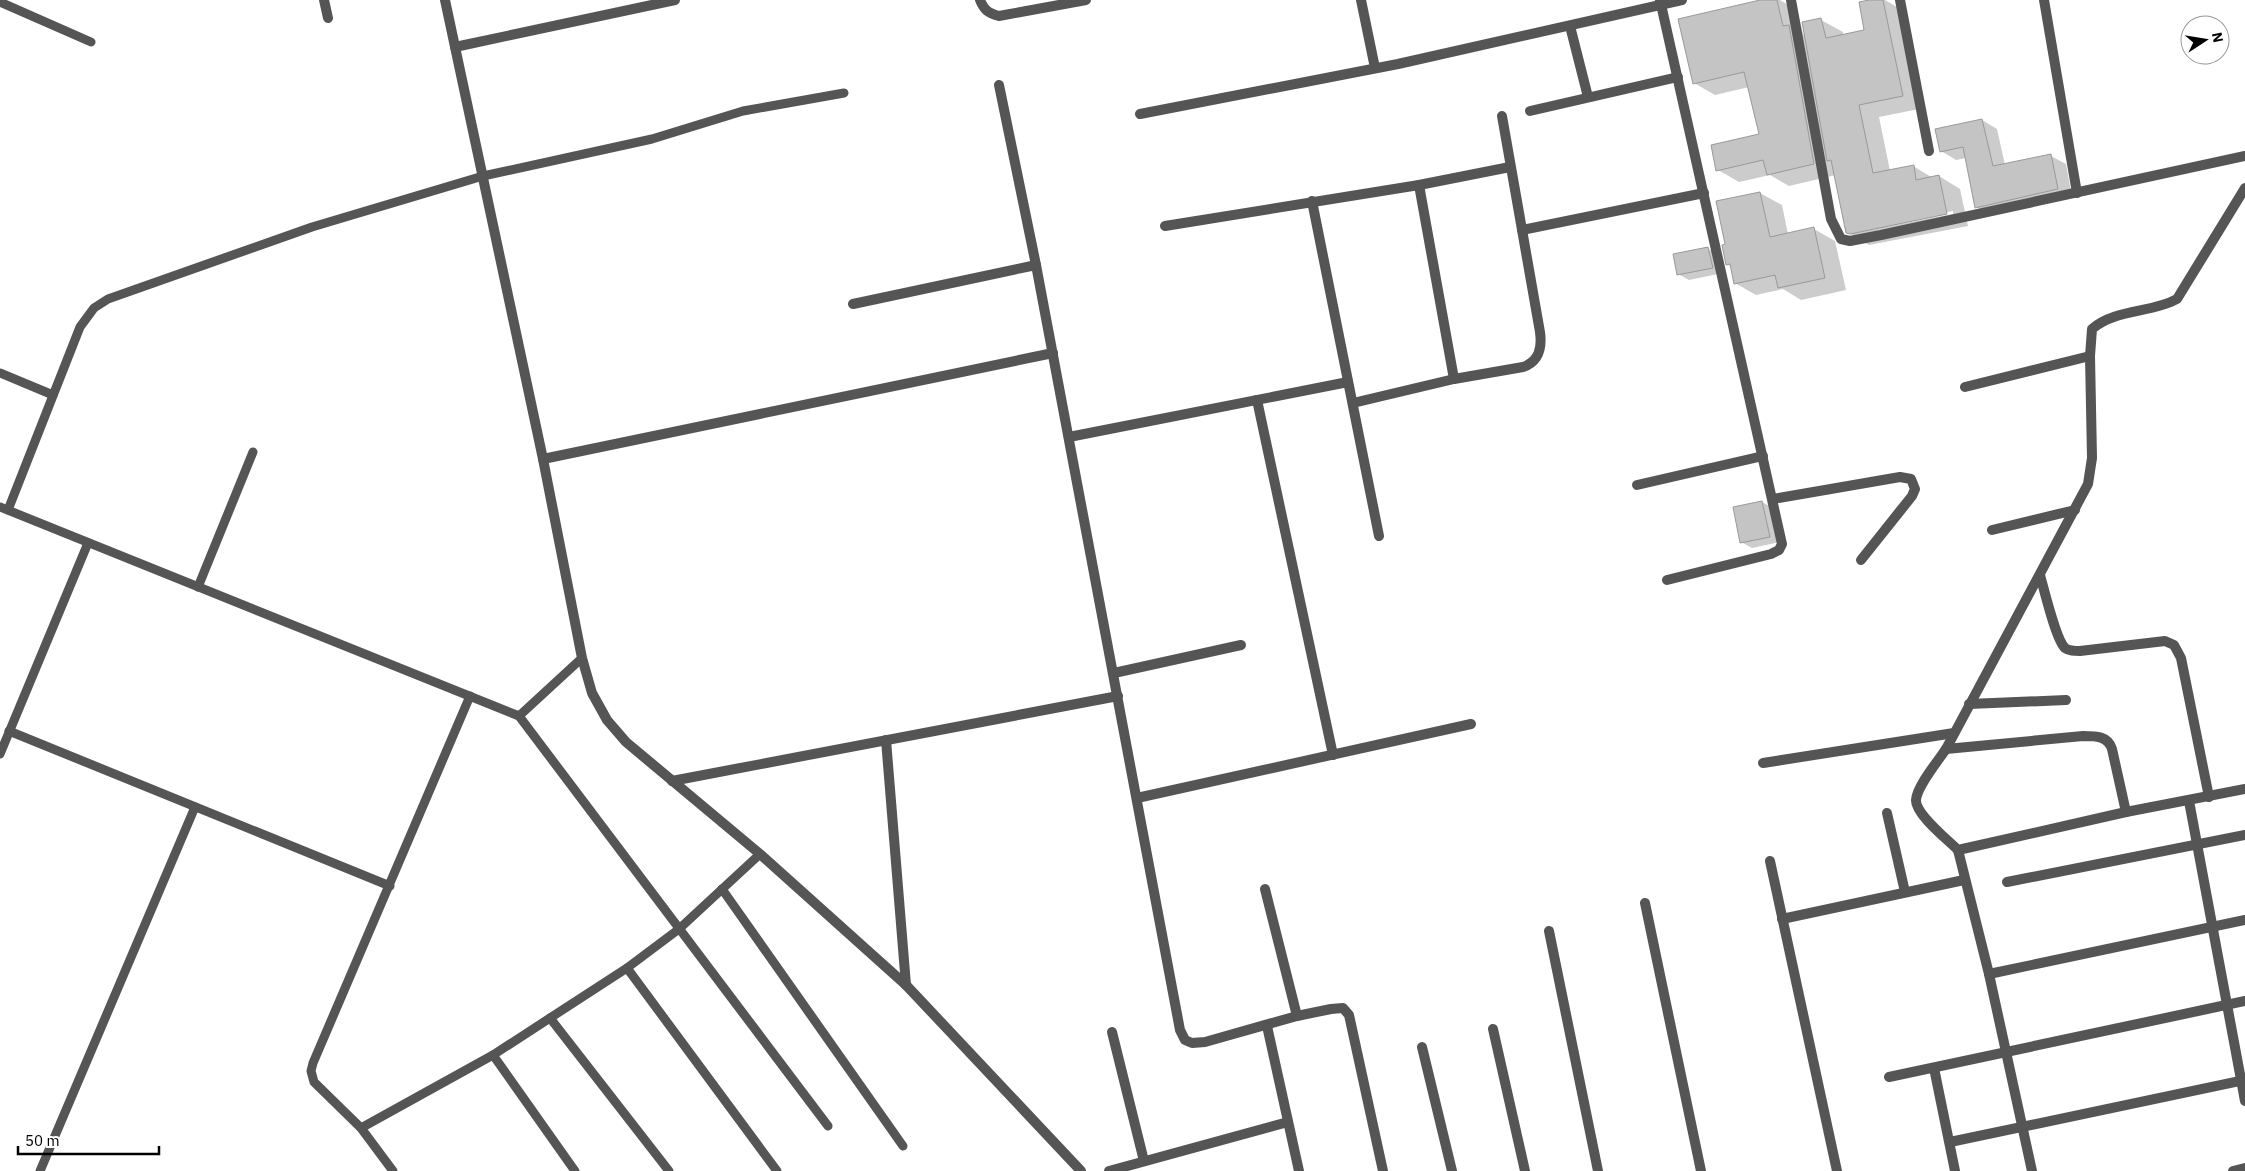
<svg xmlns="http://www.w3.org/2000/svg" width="2245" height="1171" font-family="'IBM Plex Sans',sans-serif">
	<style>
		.shadow { fill: #0003; fill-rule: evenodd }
		.building { fill: #c4c4c4; stroke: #999 }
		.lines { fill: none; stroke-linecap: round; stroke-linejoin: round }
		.service { stroke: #555; stroke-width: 9 }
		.minor { stroke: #555; stroke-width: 10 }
	</style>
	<rect width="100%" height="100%" fill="#fff"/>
	<!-- shadow -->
	<g class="shadow">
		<path d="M1765,0h15l17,10 6,24 3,2 15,-16 22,12v4l23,-5 9,-31h10l19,11 20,97 -45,9 11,54 23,-5 20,12 6,-2 21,13 8,37 -99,19 -22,-13 -11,-57 -47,11 -19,-11 -31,7 -21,-12 42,-35 -11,-48 -34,8 -21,-12zM1953,211v3l-89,17v-3z"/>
		<path d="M1982,120l15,9 8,36 46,-9 15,8 6,33 -82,18 -14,-8 -10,-49 -10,2 -15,-9 -4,-21z"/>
		<path d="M1760,193l22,12 6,29 26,-5 21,12 11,49 -45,10 -18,-11 -27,6 -21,-12 -4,-17 -3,-2 -1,-19z"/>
		<path d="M1708,249l11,6 4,18 -34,7 -11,-6z"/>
		<path d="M1762,502l11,6 7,34 -28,6 -11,-6z"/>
	</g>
	<!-- building -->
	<g class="building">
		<path d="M1760,0h17l6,26 6,-1 25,139 -47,11 -4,-15 -47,11 -5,-26 48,-11 -15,-62 -51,12 -15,-65z"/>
		<path d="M1869,0h14l20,96 -44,9 14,68 41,-8 2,15 23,-5 8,39 -97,20 -4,-1 -15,-73 -4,1 -25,-139 19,-4 5,20 38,-8 -5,-28z"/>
		<path d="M1982,119l11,47 58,-12 7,35 -83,19 -12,-61 -23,5 -5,-23z"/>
		<path d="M1760,192l10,45 44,-10 11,51 -47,10 -3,-13 -41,9 -4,-20 -4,1 -4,-20 3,-1 -9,-43z"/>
		<path d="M1708,247l5,21 -36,7 -4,-21z"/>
		<path d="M1762,501l8,36 -30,6 -7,-36z"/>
	</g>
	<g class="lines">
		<!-- service -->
		<g class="service">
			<path d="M0,2l91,40"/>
			<path d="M0,373l53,22"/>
			<path d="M0,507l519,209 309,410"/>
			<path d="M8,510l72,-183 14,-19 14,-9 204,-72 171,-51 169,-37 91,-28 101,-18"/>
			<path d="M198,587l55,-135"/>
			<path d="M519,716l63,-58"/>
			<path d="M9,731l381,155"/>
			<path d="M0,754l88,-211"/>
			<path d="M722,889l181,257"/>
			<path d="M627,968l150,203"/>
			<path d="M550,1018l119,153"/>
			<path d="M493,1055l82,116"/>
			<path d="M361,1128l132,-73 134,-87 52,-39 81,-75"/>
			<path d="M40,1171l155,-364"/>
			<path d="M393,1171l-32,-43 -47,-46 -3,-11 2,-8 157,-367"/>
		</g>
		<!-- minor -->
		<g class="minor">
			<path d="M324,0l4,18"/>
			<path d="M445,0l98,459 39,199 10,35 15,27 19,22 134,112 146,131 175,186"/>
			<path d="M980,0c4,10 8,13 19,16l87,-16"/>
			<path d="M1361,0l14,68"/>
			<path d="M1660,0l122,544 -3,6 -8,4 -104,26"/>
			<path d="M1791,0l40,219 10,20 9,2 31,-6 364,-79"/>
			<path d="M1900,0l29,151"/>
			<path d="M2044,0l33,193"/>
			<path d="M1570,26l18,71"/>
			<path d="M455,47l220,-47"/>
			<path d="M999,85l37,180 144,765 5,10 7,3 13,-1 92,-26 34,-7 12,-1 6,7 34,156"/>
			<path d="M1530,111l148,-34"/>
			<path d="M1140,114l258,-50 284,-64"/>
			<path d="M1419,185l35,194"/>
			<path d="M2245,188l-68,111c-25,14 -62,10 -85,30l-2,27 2,102 -4,26 -142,265c-8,12 -29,37 -30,51 -1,14 32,40 42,50l168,-38 119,-23"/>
			<path d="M1312,201l67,335"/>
			<path d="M1165,226l254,-41 91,-18"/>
			<path d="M1522,230l182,-37"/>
			<path d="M853,304l183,-39"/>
			<path d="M1965,387l125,-31"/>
			<path d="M1257,400l76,355"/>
			<path d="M1353,403l101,-24 69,-12c17,-6 19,-20 17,-35l-38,-216"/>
			<path d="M1069,437l279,-55"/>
			<path d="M543,459l510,-106"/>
			<path d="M1637,485l126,-29"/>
			<path d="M1773,499l127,-22 11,2 4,10 -3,7 -51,64"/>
			<path d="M1992,530l83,-20"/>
			<path d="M2040,575c4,14 16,65 25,73 4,3 9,3 15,3l85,-10 9,4 7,13 28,139"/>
			<path d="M1114,673l127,-28"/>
			<path d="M1969,704l97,-4"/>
			<path d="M886,740l20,245"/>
			<path d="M1946,749l137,-13c13,0 25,0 29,13l14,63"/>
			<path d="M1763,763l191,-30"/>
			<path d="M672,781l446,-85"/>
			<path d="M1137,798l334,-74"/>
			<path d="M2189,801l56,300"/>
			<path d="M1887,813l18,79"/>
			<path d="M1958,850l31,124"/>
			<path d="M1770,861l67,310"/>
			<path d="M2007,882l238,-47"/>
			<path d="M1265,889l32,127"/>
			<path d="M1645,903l56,268"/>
			<path d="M1782,919l182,-39"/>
			<path d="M1549,931l49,240"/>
			<path d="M1267,1026l32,145"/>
			<path d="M1493,1029l32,142"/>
			<path d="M1112,1032l32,129"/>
			<path d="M1422,1047l30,124"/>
			<path d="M1934,1068l21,103"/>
			<path d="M1889,1077l356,-76"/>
			<path d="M1950,1142l295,-62"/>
			<path d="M1109,1171l179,-49"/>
			<path d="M2032,1171l-43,-197 256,-54"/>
			<path d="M2233,1171l12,-3"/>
		</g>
	</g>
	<!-- north arrow -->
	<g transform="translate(2205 40) rotate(78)"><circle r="24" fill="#ffffff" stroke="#999999"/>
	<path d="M0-4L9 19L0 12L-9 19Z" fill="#000000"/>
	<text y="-8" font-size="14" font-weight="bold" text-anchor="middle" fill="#000000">N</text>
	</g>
	<!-- scale -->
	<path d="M18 1146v8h141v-8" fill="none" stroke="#000000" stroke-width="2.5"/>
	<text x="25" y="1146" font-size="15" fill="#000000" stroke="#ffffff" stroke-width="4" paint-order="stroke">50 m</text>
</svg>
